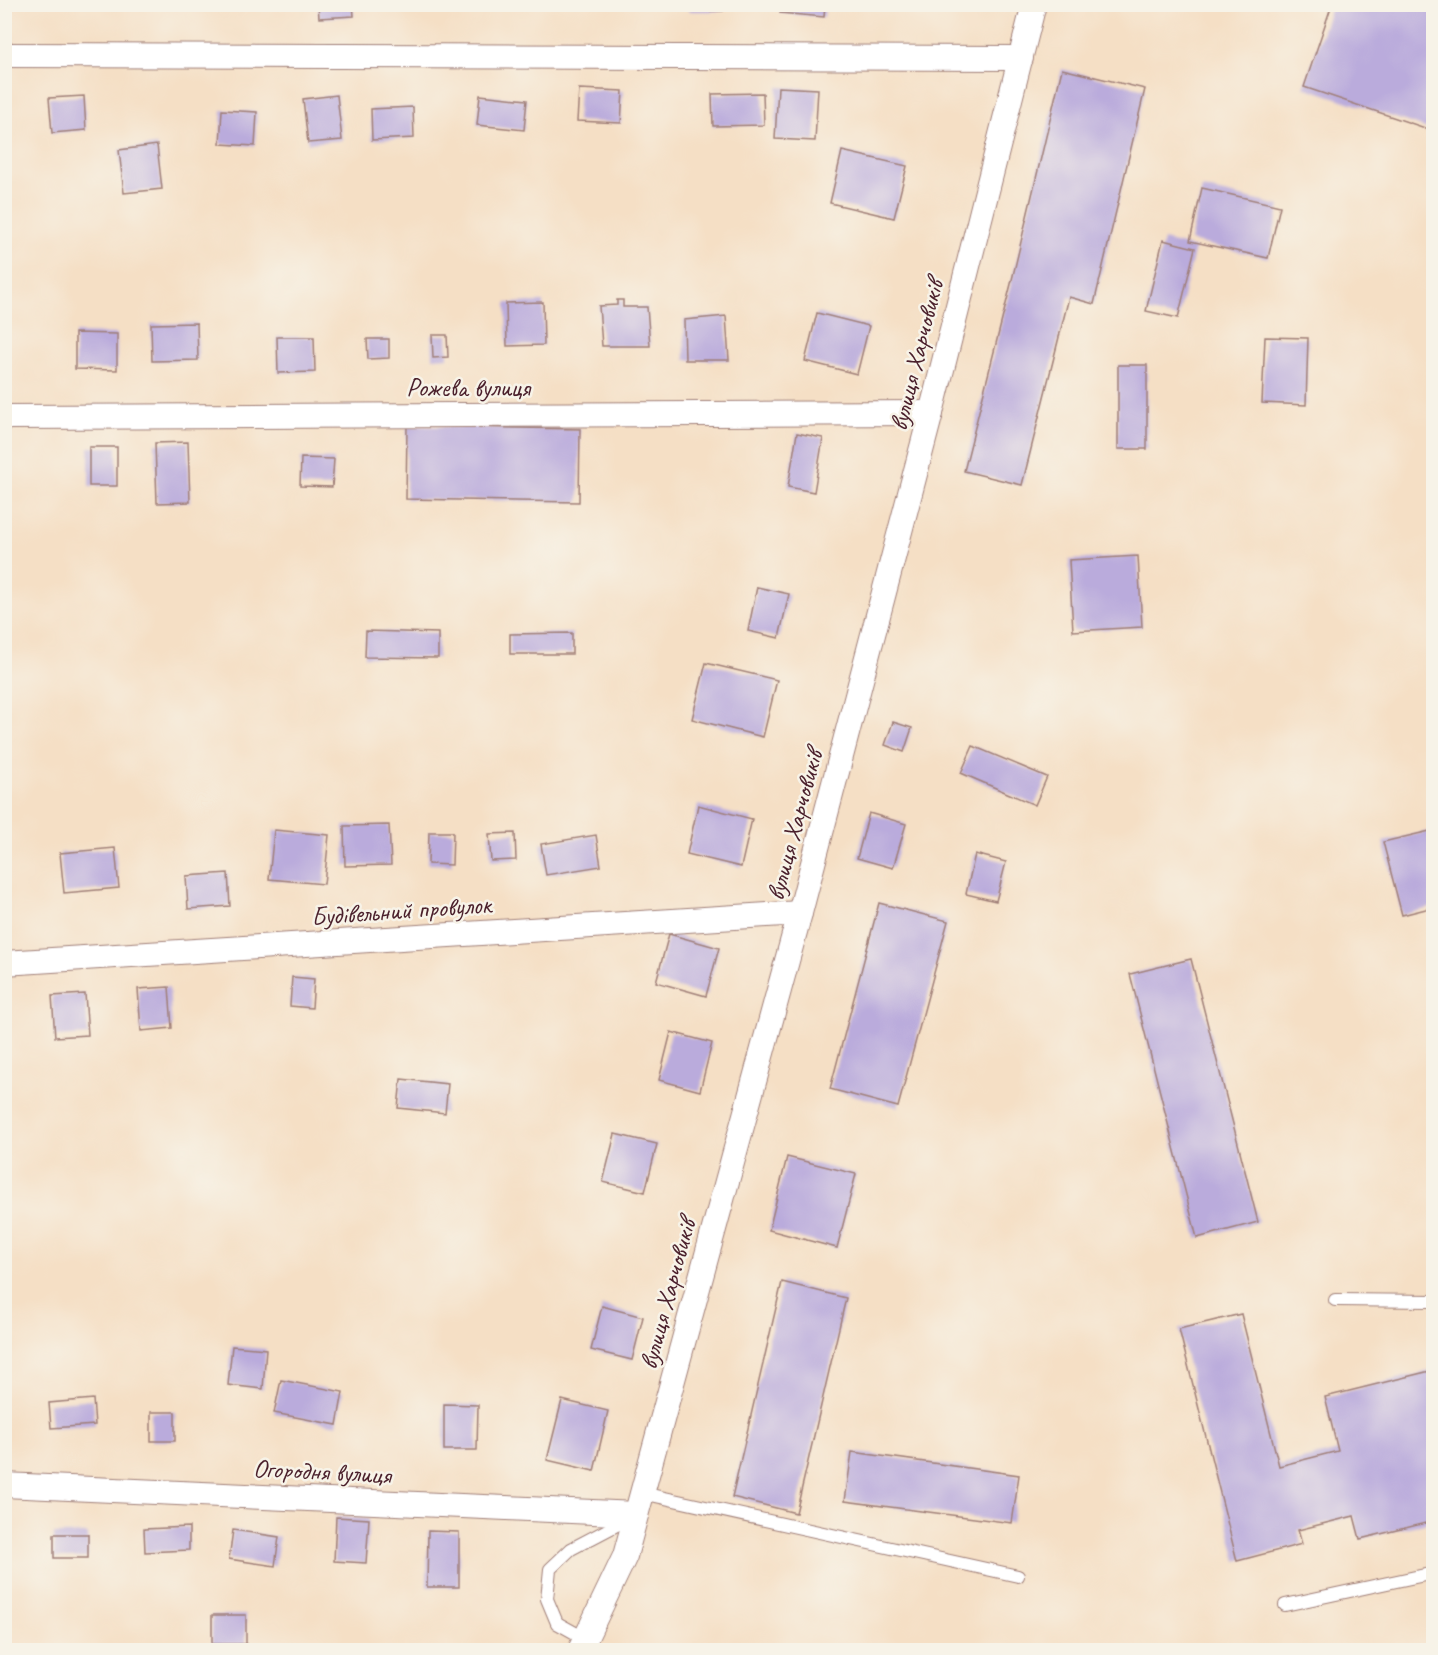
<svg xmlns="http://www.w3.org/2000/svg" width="1438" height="1655" font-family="Caveat,sans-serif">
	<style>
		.building { fill: #baabdc }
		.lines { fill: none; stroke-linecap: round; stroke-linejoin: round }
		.service-casing { stroke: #a07f78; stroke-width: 14 }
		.minor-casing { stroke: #a07f78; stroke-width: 26 }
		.service { stroke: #fff; stroke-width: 12 }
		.minor { stroke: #fff; stroke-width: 24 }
		.labels { text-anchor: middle; stroke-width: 5; stroke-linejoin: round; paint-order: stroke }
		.street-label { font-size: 26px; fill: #4a1f2b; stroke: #f7f3e8 }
	</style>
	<rect width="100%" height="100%" fill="#f7f3e8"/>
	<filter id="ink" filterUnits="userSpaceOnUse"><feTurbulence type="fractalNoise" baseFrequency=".0167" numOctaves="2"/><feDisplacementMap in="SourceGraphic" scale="12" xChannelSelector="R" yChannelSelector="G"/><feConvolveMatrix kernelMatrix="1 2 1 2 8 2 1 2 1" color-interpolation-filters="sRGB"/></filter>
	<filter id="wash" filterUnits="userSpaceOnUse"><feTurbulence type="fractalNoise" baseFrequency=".008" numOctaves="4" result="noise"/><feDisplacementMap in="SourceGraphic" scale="24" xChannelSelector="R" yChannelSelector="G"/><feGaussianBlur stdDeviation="1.35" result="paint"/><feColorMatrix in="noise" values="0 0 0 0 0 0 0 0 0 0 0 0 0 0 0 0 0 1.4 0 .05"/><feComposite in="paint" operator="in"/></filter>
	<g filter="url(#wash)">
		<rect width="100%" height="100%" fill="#f5dfc5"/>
		<g id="blocks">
			<!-- building -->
			<g class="building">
				<path d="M318,4h35l1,12 -35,2z"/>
				<rect x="688" y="4" width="35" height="7"/>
				<path d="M781,4h44l-1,13 -44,-4z"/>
				<path d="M1332,4h102v127l-130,-44z"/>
				<path d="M1062,69l83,20 -51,215 -25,-7 -47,188 -58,-14 47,-187z"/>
				<path d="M778,87l40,2 -3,52 -40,-2z"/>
				<path d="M579,89l44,2 -2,32 -44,-2z"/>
				<path d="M763,93l1,32 -51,1 -1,-32z"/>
				<path d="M337,95l5,45 -34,3 -5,-44z"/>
				<path d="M480,95l47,5 -3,30 -47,-5z"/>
				<path d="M84,96l2,34 -34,3 -3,-35z"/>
				<path d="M413,107l1,31 -42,2 -1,-31z"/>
				<path d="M222,110l35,2 -2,34 -35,-2z"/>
				<path d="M157,145l5,44 -38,4 -5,-43z"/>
				<path d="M842,151l65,15 -13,52 -64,-15z"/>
				<path d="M1202,188l78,18 -12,52 -78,-17z"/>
				<path d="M1163,240l32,8 -17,70 -32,-7z"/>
				<path d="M617,300h6v7h24l3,39h-48l-3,-40 18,-1z"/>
				<path d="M543,302l1,43 -37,1 -1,-43z"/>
				<path d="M817,313l52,13 -12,48 -52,-13z"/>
				<path d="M726,316l3,44h-44l-1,-40z"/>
				<path d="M197,323l1,37 -46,1 -1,-37z"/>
				<path d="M75,333l42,1v36l-42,-1z"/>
				<path d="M432,335h15l1,22 -15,1z"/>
				<path d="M277,337h37l1,35 -37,1z"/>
				<path d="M1265,337l43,1 -2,67 -44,-2z"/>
				<path d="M367,339h22v19l-21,1z"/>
				<rect x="1118" y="365" width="29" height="84"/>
				<path d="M407,426l173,3 -1,73 -173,-3z"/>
				<path d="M797,433l26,5 -9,54 -26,-5z"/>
				<path d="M188,442l2,60 -33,1 -2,-60z"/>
				<rect x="89" y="447" width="28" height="39"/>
				<path d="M301,458l33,1 -2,28 -32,-1z"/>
				<path d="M1138,556l4,71 -69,4 -4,-71z"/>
				<path d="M757,587l32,7 -10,44 -31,-7z"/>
				<path d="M366,631l72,2v25l-73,-1z"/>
				<path d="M572,633v21h-62v-20z"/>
				<path d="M706,663l71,17 -14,57 -71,-18z"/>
				<path d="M893,722l19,6 -8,24 -19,-7z"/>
				<path d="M973,746l74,31 -12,28 -74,-32z"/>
				<path d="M698,805l54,14 -11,48 -54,-13z"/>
				<path d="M869,813l37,11 -13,44 -36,-10z"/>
				<path d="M389,825l2,40 -46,1 -1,-40z"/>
				<path d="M274,830l55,5 -5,49 -55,-5z"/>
				<path d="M1434,830v77l-32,8 -19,-73z"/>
				<path d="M429,832h24l-1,33 -24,-1z"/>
				<path d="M515,833l1,27 -25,1 -2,-27z"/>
				<path d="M596,835l5,31 -55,9 -5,-31z"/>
				<path d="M115,848l4,40 -55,5 -4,-40z"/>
				<path d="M975,854l31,8 -10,39 -30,-7z"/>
				<path d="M228,873l2,33 -42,3 -2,-33z"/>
				<path d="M879,903l69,18 -50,186 -68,-18z"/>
				<path d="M669,934l50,14 -13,48 -50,-14z"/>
				<path d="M1191,959l67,263 -61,16 -67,-264z"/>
				<path d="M292,977l22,2 -2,29 -22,-2z"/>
				<path d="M169,987l3,41 -31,3 -3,-42z"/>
				<path d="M85,994l3,41 -33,2 -3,-41z"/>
				<path d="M671,1032l41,11 -12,48 -41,-11z"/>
				<path d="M401,1079l47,5 -3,29 -47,-5z"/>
				<path d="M615,1134l42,10 -12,48 -42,-10z"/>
				<path d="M787,1157l69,17 -19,74 -68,-18z"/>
				<path d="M782,1282l64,16 -50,215 -64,-16z"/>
				<path d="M602,1306l41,11 -11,43 -41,-10z"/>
				<path d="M1241,1314l38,152 59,-15 -13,-54 109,-27v151l-74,18 -6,-23 -56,14 4,14 -65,17 -58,-232z"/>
				<path d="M232,1346l34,3 -3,40 -35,-4z"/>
				<path d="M281,1380l62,12 -6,33 -63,-12z"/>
				<path d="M93,1399l2,26 -44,3 -2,-25z"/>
				<path d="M562,1400l46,11 -14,60 -47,-11z"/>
				<path d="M444,1404l34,1 -1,45h-33z"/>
				<rect x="151" y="1412" width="24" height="29"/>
				<path d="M852,1452l167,23 -7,48 -167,-22z"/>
				<path d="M336,1517l33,2 -3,44 -32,-2z"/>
				<path d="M189,1527v23l-44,2 -1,-23z"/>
				<path d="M233,1530l46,7 -4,29 -46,-7z"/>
				<path d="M428,1531l31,1v55h-32z"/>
				<rect x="54" y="1534" width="34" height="24"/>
				<rect x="212" y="1615" width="34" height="29"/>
			</g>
		</g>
	</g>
	<g filter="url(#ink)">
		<use href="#blocks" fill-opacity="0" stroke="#a07f78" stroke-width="1.5"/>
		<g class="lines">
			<!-- service casing -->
			<g class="service-casing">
				<g id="service">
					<path d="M1335,1300l99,1"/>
					<path d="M642,1493l376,83"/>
					<path d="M1285,1605l149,-32"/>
					<path d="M586,1639l-29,-16 -10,-24 3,-30 21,-20 59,-31"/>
				</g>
			</g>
			<!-- minor casing -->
			<g class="minor-casing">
				<g id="minor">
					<path d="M4,55l1017,3"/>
					<path d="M4,417l927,-4"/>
					<path d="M4,963l796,-50"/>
					<path d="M4,1485l632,29"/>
					<path d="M580,1650l45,-94 175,-643 131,-500 103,-409"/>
				</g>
			</g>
			<!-- service -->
			<use href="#service" class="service"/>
			<!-- minor -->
			<use href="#minor" class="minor"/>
		</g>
	</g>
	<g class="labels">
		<!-- street labels -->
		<g class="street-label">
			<text transform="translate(916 355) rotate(-76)" y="9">вулиця Харчовиків</text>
			<text x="468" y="396">Рожева вулиця</text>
			<text transform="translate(794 825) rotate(-75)" y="9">вулиця Харчовиків</text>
			<text transform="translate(401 910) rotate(-4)" y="9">Будівельний провулок</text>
			<text transform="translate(667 1294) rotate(-75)" y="9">вулиця Харчовиків</text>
			<text transform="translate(322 1471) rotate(3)" y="9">Огородня вулиця</text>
		</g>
	</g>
	<!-- margin -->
	<rect width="1438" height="1655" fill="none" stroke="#f7f3e8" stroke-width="24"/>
</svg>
